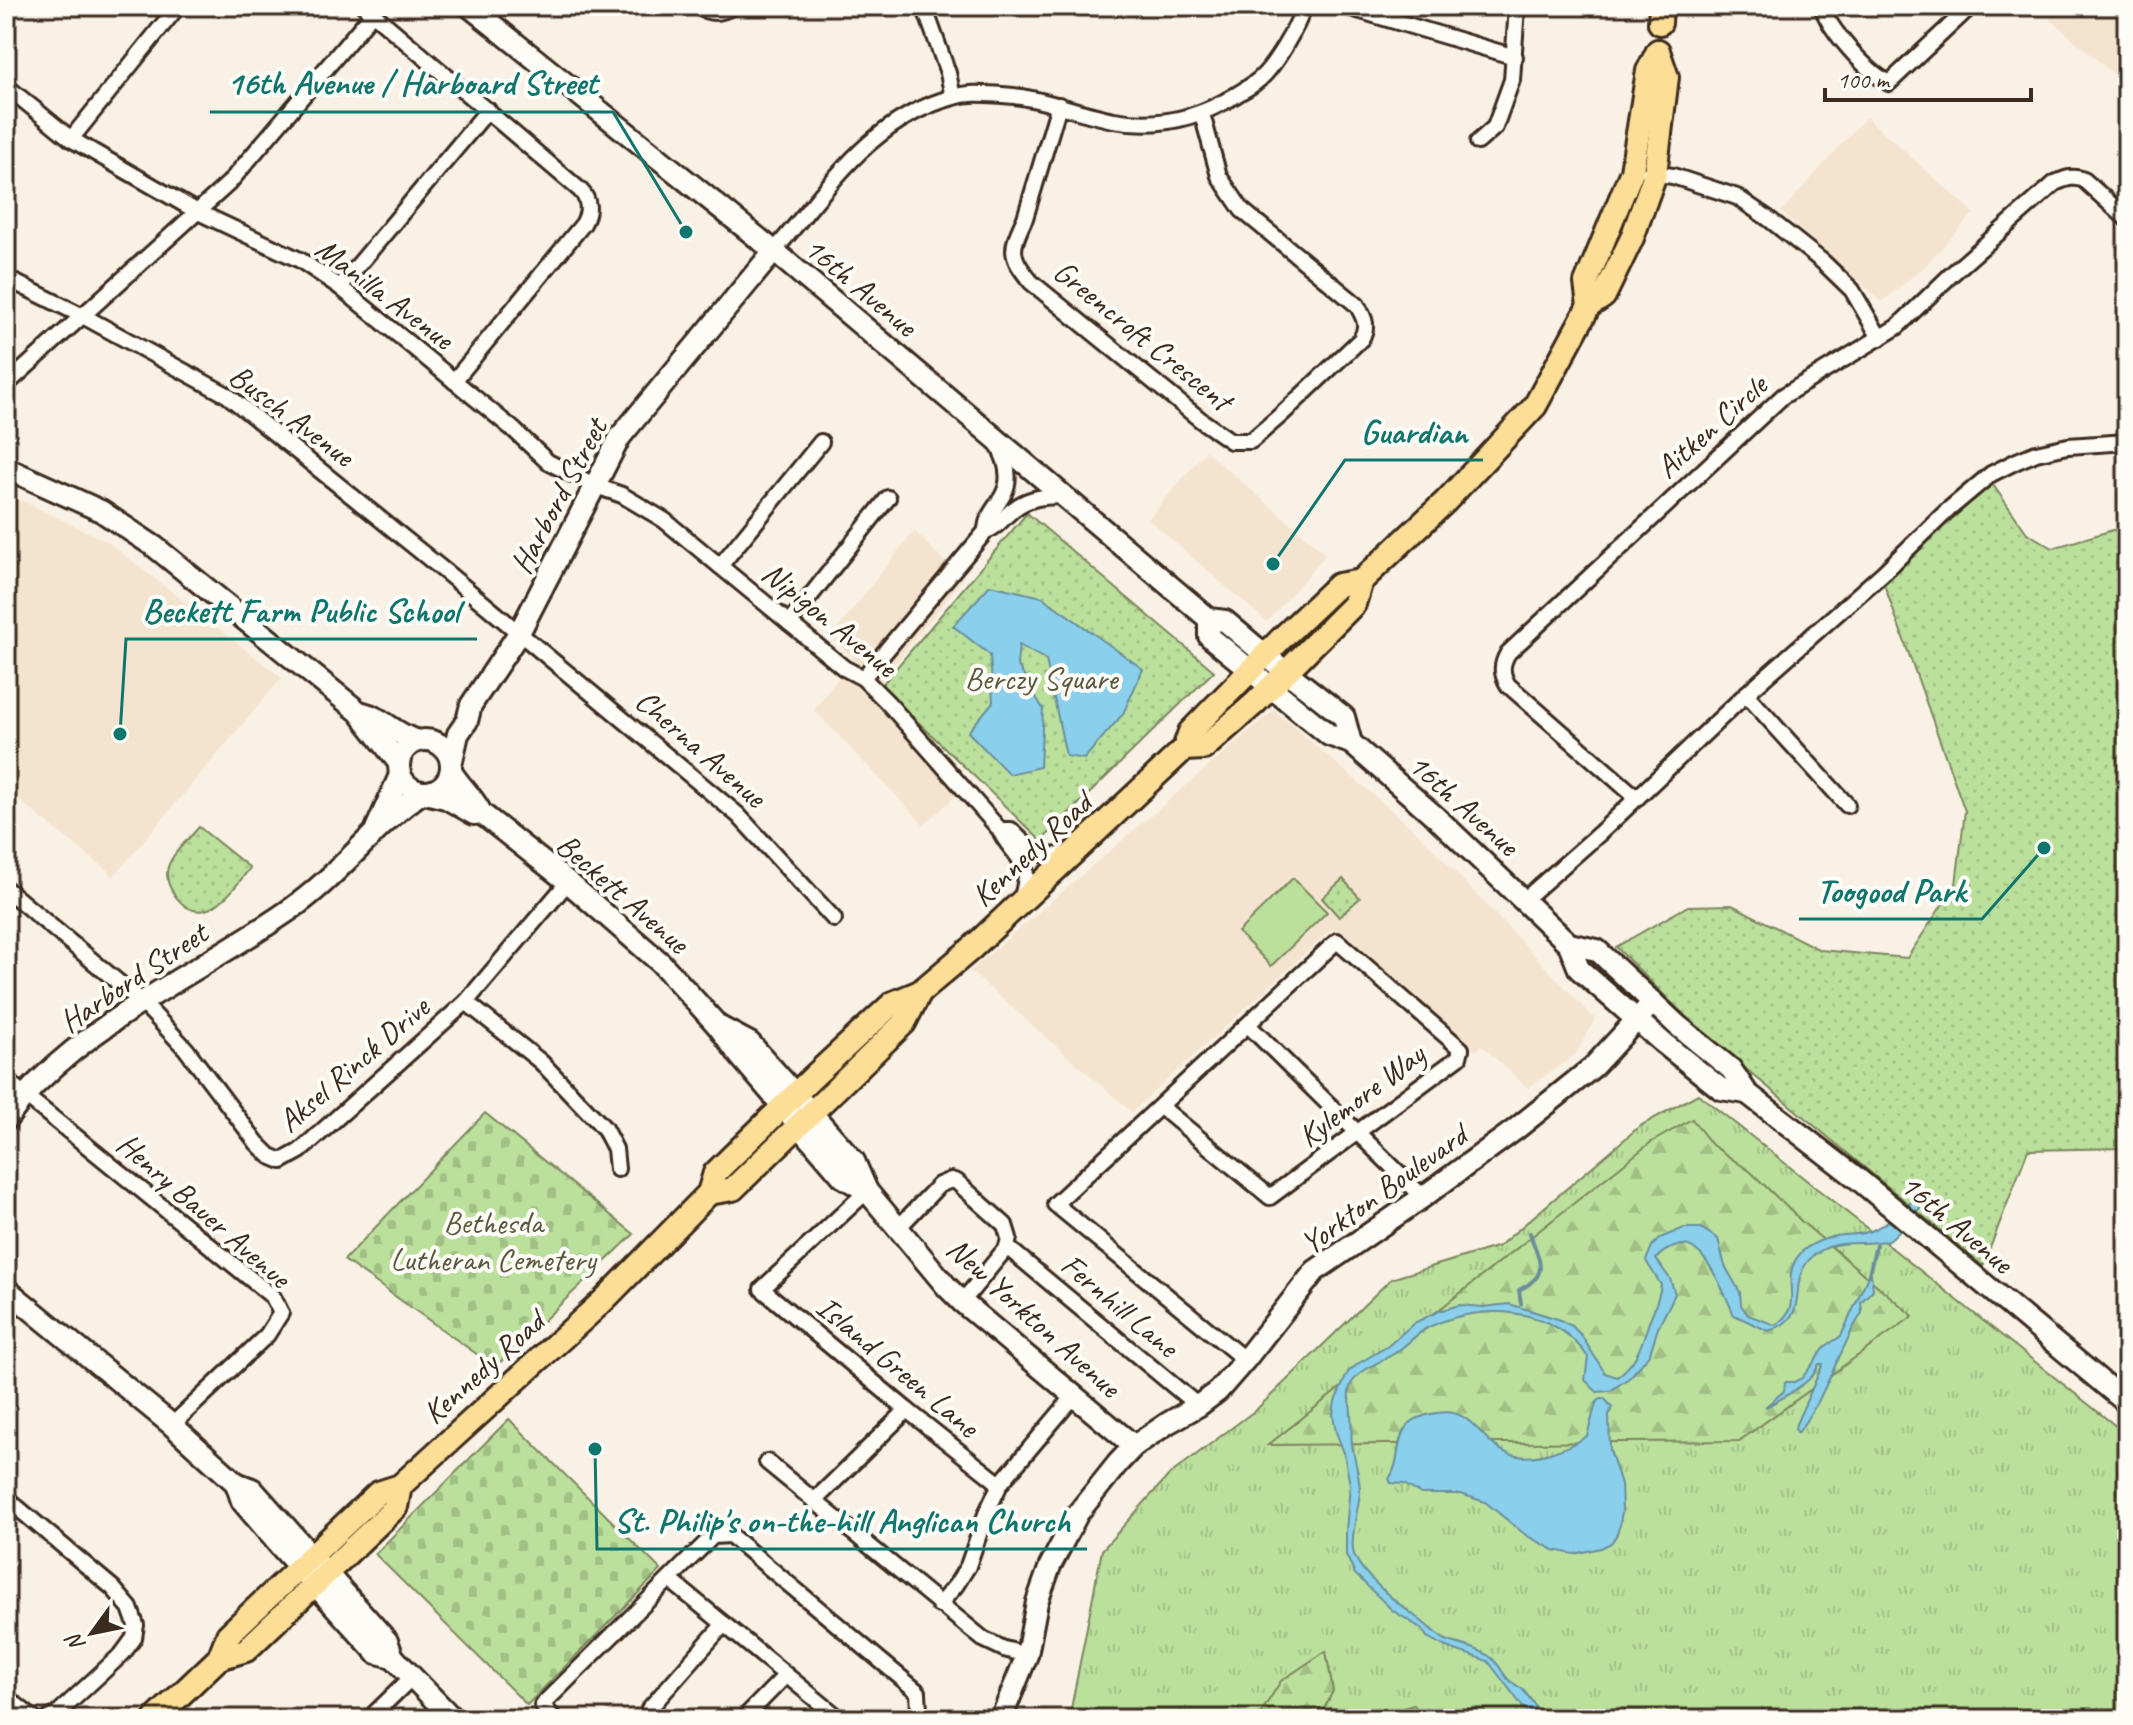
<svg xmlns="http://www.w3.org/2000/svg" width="2133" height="1725" font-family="Caveat,sans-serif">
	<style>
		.built { fill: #f4e4cf }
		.grass { fill: url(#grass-tufts); stroke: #7b855d; stroke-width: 2 }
		.forest { fill: url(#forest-firs); stroke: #7b855d; stroke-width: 2 }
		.cemetery { fill: url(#cemetery-stones); stroke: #7b855d; stroke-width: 2 }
		.park { fill: url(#park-dots); stroke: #7b855d; stroke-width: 2 }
		.garden { fill: #bbe09c; stroke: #7b855d; stroke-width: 2 }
		.water { fill: #8ad0ec; stroke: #6a8e9a; stroke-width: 2 }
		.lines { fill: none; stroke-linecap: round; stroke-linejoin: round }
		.stream { stroke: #6a8e9a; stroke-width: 4 }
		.street-casing { stroke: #3b2a1e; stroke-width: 20 }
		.secondary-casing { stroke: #3b2a1e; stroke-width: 26 }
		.primary-casing { stroke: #3b2a1e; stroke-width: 28 }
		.street { stroke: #fdfcf7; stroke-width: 14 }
		.secondary { stroke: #fdfcf7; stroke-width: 20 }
		.primary { stroke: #fcde96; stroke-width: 22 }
		.labels { text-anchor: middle; stroke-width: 8; stroke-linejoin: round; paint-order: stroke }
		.street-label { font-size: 32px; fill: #3b2a1e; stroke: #fdfcf7 }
		.park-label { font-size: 32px; fill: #5b583e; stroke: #fdfcf7 }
		.leader { fill: none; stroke: #0f766e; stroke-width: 3 }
		.callout-dot { fill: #0f766e; stroke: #fdfcf7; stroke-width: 3 }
		.callout-label { font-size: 34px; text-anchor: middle; font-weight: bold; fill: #0f766e; stroke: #fdfcf7; stroke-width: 8; stroke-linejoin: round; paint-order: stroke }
	</style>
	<defs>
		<pattern id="grass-tufts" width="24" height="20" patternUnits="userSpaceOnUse" patternTransform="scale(2)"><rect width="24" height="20" fill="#bbe09c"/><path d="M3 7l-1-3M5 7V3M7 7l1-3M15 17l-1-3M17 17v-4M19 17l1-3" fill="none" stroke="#a2c086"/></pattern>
		<pattern id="forest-firs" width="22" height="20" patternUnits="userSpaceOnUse" patternTransform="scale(2)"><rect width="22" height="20" fill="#bbe09c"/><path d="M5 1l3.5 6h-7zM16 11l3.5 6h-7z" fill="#a2c086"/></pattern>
		<pattern id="cemetery-stones" width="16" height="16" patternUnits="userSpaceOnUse" patternTransform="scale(2)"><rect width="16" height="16" fill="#bbe09c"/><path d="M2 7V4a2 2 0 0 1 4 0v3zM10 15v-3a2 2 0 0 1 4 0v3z" fill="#a2c086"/></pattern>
		<pattern id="park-dots" width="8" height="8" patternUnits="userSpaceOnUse" patternTransform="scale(2)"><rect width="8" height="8" fill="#bbe09c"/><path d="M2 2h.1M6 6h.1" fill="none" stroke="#a2c086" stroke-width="1.8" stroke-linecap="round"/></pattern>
	</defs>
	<rect width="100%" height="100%" fill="#f9f1e5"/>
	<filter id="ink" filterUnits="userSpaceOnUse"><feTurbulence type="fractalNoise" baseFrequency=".0125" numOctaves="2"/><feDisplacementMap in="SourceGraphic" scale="16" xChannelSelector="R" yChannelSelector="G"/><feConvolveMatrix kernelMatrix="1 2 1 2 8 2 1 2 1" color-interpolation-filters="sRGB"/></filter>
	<g filter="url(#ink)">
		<!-- built -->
		<g class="built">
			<path d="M2035,6h92v80z"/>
			<path d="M1866,117l108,96 -49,53 -43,36 -101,-90z"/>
			<path d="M1206,451l120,103 -59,68 -119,-103z"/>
			<path d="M6,493l102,49 174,136 -168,198 -108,-86z"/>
			<path d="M914,531l49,48 -87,108 93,97 -45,41 -110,-115 39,-52 -22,-21z"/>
			<path d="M1274,710l146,125 175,184 -19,35 -48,34 -47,-43 -5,6 -143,-123 -201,184 -162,-141z"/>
		</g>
		<!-- grass -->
		<path class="grass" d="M1698,1094l429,341v284h-1058l33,-169 67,-75 88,-66 134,-130 108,-33 141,-120z"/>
		<!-- forest -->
		<g class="forest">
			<path d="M1692,1119l20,26 39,27 50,49 112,95 -174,125 -471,4 382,-302z"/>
			<path d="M1326,1651l7,40 -14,28h-62l24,-38z"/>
			<path d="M1414,1705l11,14h-45l1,-5z"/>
		</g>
		<!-- cemetery -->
		<g class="cemetery">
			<path d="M485,1113l149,121 -139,133 -151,-107z"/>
			<path d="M509,1419l152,151 -134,135 -152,-151z"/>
		</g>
		<!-- park -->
		<g class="park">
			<path d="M1986,475l41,58 26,15 60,-18 14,-1v619l-99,2 -45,116 -285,-237 -82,-82 72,-41 44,-1 88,45 87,8 49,-74 9,-73 -85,-238z"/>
			<path d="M1027,513l187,158 -173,170 -160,-155z"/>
			<path d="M199,827l51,41c-17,22 -46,65 -74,29 -6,-8 -11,-19 -8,-30 4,-14 22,-29 31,-40z"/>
			<path d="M1343,879l17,19 -21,19 -17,-19z"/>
		</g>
		<!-- garden -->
		<path class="garden" d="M1293,878l34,34 -56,54 -33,-34z"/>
		<!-- water -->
		<g class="water">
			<path d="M990,585l52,12 101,72 -20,45 -39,45 -18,-3 -20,-96 -27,-15 -2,19 26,45 -3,58 -31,7 -41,-42 25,-30 -3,-47 -37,-29z"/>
			<path d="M1922,1193l6,6c-7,7 -33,38 -39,41 -4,2 -8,1 -12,2 -25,3 -44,-3 -65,15 -28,25 3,60 -44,74l-34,-16c-8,-18 -28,-70 -51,-70 -3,0 -9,2 -12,3 -7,3 -10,5 -15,11l14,20 5,15 -17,34 -8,25 -10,13 -11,12 -19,13 -13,1 -12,-12 3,-23c-35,-51 -106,-55 -159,-30 -12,6 -22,18 -34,26 -14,9 -35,16 -44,31 -5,10 0,20 0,30 1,10 0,20 1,30 2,16 8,31 8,48 -1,16 -12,51 -5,65 10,21 46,49 65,63 8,6 15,14 24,19 15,7 31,7 45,17 9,6 12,15 19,23 4,5 10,6 14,10 9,9 15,20 21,30h-11l-44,-58 -42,-14 -19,-10 -5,-8 -30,-19 -37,-36 -9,-19v-24l4,-46 -6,-32 -8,-21 -3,-17 2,-14 13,-29 11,-9 29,-17 26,-23 25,-12 20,-6 24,2 26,-3 49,15 14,7 9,9 24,38 12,4c21,-16 24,-31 32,-55 5,-13 10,-23 12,-37l-15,-24 6,-15 8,-8 24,-10h17l17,11 7,27 15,26 1,13 7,10 27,10c32,-20 3,-44 24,-70 8,-11 31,-19 44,-20 11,-1 19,0 30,-5 18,-8 34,-25 49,-37z"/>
			<path d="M1871,1273l2,17 -12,12 1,11 -9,15 -35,74 -20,31 -3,-4 1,-5 27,-60h-4c-2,4 -4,9 -7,12 -7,9 -37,27 -47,31l19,-16 1,-9h9l8,-4 24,-32 15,-10 28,-62z"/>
			<path d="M1604,1398l8,9 -3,8 1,35 11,34 1,27 -2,14 -4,11 -5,7 -10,5 -27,6 -20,-4 -27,-14 -42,-34 -24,-8h-40l-17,-10 -13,-1 -2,-4c12,-18 6,-36 17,-52 5,-7 12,-9 21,-12 51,-15 50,34 90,41 22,4 51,-8 70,-20l9,-33 3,-3z"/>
		</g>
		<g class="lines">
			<!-- stream -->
			<g class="stream">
				<path d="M1869,1274l7,-29"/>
				<path d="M1521,1304l-2,-14c32,-16 20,-28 11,-57"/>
			</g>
			<!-- street casing -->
			<g class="street-casing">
				<g id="street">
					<path d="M364,6l216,184c10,10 10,22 3,34l-129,157"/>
					<path d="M697,6c13,8 23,8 36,0"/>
					<path d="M924,6l24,67 5,24"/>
					<path d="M1344,6l171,51"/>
					<path d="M1822,6c7,24 45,66 67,77l82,-77"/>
					<path d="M6,86l65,53 125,72 104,49 40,27 174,143 34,32 48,24 26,9 42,25 180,148 19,10 25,25 112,127c5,15 26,30 26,45 0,8 -3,18 -5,26"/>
					<path d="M1059,105l-34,113c-15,32 -16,37 6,64l171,139 29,20h20l31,-27 79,-75c8,-13 3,-22 -4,-34l-115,-95 -23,-34 -17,-62"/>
					<path d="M71,139l107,-133"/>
					<path d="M1478,142l17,-15 17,-47 5,-74"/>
					<path d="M1649,173l24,3 64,21 32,22 54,43 29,28 28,48"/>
					<path d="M774,251c54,-61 95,-132 180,-154 16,-5 32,-3 48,-2 39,2 74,18 112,25 43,8 85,-2 122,-25 6,-4 14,-8 20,-13 17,-12 42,-56 48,-76"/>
					<path d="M6,278l77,38 144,79 220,178 291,242 96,104"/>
					<path d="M340,287l148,-177"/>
					<path d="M6,385l223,-202 144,-170"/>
					<path d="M986,531c0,-15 10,-23 17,-36 9,-16 3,-36 -6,-52"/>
					<path d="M720,566l101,-124"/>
					<path d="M789,623l99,-125"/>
					<path d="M863,678l123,-147c10,-4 14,-9 21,-16 17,-17 34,-19 56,-19"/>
					<path d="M1746,694l101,111"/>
					<path d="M1637,798l-129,-113c-7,-12 -7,-20 0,-32l275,-257 114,-69 56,-54 102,-90c10,-4 18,-8 29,-3l43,39"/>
					<path d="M1000,830h11c19,20 30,31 59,23"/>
					<path d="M6,889l136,113 44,47 71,94 13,13 12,5 18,-10 166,-149 102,-120"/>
					<path d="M1524,900l76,-67 146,-139 137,-121 65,-63 43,-36 26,-13 19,-8 32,-7 59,-4"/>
					<path d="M466,1002l75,60 63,66 11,21 2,20"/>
					<path d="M1248,1025l175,172"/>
					<path d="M6,1080l267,217 8,16 -14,22 -95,90"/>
					<path d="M1161,1107l109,90 189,-140 2,-8 -124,-108 -282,263 190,156"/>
					<path d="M867,1191l-105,98 145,121 93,74"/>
					<path d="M898,1228l41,-43 12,-5 6,2 48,43 4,13 -2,9 -45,55"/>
					<path d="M1007,1247l191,159"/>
					<path d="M767,1462l216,177 21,10 23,6"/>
					<path d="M6,1498l107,90 17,20 6,17 -2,13 -11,15 -67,62 -8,4"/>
					<path d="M814,1501l93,-91"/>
					<path d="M670,1580l170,139"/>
					<path d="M939,1605l17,-20 12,-19 18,-52 14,-30 74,-88"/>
					<path d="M6,1697l28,22"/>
					<path d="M369,1719l42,-41"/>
					<path d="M555,1719l-13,-14 171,-169 17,-1 188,157 1,19 -8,8"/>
					<path d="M650,1719l-1,-10 75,-85"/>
					<path d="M743,1719l43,-44"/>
				</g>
			</g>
			<!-- secondary casing -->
			<g class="secondary-casing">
				<g id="secondary">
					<path d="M469,6l305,245 435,368 16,2 40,34 79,62 7,26"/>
					<path d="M6,468l95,43 54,36 204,165 40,51"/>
					<path d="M1209,619v17l2,2 118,97 22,8 87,76 131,125 10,25 83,73 59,47 26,4"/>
					<path d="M363,713c21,5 34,23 55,28"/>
					<circle cx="425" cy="766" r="26"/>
					<path d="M451,765l7,-31 9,-13 4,-16 48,-72 101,-196 154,-186"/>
					<path d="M451,771c8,15 24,27 30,42l87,69 93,81 57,63 21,29 104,122 24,14"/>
					<path d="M425,793l21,5 28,16 7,-1"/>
					<path d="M376,829l24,-54"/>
					<path d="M1569,944l28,6 80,75 54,44 16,24 111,86 269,224"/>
					<path d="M718,1026l32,17 104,118 13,30 80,96 15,15 172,144"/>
					<path d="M6,1120c10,-13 20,-27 32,-38 71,-70 165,-113 247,-169 52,-34 87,-86 138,-121"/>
					<path d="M6,1289l166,136 64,58 16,6 135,152 6,16 60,62"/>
					<path d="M236,1483l6,18 38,45 97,107 16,4"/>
					<path d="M1001,1719l26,-64 10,-53 13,-36 28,-53 40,-50 16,-17 34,-23 30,-17 20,-15 27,-31 70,-89 108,-74 93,-68 77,-62 60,-65"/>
				</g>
			</g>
			<!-- primary casing -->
			<g class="primary-casing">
				<g id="primary">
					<path d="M1660,23l1,-17"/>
					<path d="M1589,306l-3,-23 46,-112 16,-100 10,-20"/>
					<path d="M1184,749l20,-1 51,-45 99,-99 7,-23 85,-80 89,-95 54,-100 15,-10 28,-58 23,-64 12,-97 -9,-26"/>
					<path d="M709,1193l24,-4 171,-166 16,-31"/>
					<path d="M219,1658l27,-8 150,-143 4,-21"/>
					<path d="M155,1719l64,-61 9,-23 150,-142 22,-7 203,-185 106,-108 6,-20 98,-96 80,-74 27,-11 52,-44 212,-199 6,-17 92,-94 56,-53 23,-4"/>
				</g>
			</g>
			<!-- street -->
			<use href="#street" class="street"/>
			<!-- secondary -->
			<use href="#secondary" class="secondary"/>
			<!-- primary -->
			<use href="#primary" class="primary"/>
		</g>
	</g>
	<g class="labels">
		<!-- street labels -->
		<g class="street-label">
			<text transform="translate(861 286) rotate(40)" y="11">16th Avenue</text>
			<text transform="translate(385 293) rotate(37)" y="11">Manilla Avenue</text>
			<text transform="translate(1143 335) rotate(39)" y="11">Greencroft Crescent</text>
			<text transform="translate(292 415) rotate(37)" y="11">Busch Avenue</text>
			<text transform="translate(1711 426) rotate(-42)" y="11">Aitken Circle</text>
			<text transform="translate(558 496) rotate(-62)" y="11">Harbord Street</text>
			<text transform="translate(830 619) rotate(39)" y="11">Nipigon Avenue</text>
			<text transform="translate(701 748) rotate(41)" y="11">Cherna Avenue</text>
			<text transform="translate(1464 804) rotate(42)" y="11">16th Avenue</text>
			<text transform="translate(1031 849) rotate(-43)" y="11">Kennedy Road</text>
			<text transform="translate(623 893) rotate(41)" y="11">Beckett Avenue</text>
			<text transform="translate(133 977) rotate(-34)" y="11">Harbord Street</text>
			<text transform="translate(353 1064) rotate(-41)" y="11">Aksel Rinck Drive</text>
			<text transform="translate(1361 1095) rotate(-37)" y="11">Kylemore Way</text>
			<text transform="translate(1383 1189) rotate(-36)" y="11">Yorkton Boulevard</text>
			<text transform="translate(204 1210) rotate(41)" y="11">Henry Bauer Avenue</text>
			<text transform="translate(1957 1223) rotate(40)" y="11">16th Avenue</text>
			<text transform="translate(1120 1305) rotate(40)" y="11">Fernhill Lane</text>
			<text transform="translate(1034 1317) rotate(42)" y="11">New Yorkton Avenue</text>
			<text transform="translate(898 1366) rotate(40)" y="11">Island Green Lane</text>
			<text transform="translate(483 1367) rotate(-42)" y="11">Kennedy Road</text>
		</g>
		<!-- park labels -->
		<g class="park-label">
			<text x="1041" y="689">Berczy Square</text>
			<text x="493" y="1233">Bethesda<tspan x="493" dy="37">Lutheran Cemetery</tspan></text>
		</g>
	</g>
	<!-- callouts -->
	<path class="leader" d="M686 232L613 112H210M1273 564L1345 460H1483M120 734L126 639H477M2044 848L1982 919H1799M595 1449L597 1549H1087"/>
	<g class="callout-dot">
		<circle cx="686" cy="232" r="8"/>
		<circle cx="1273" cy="564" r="8"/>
		<circle cx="120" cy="734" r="8"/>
		<circle cx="2044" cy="848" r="8"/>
		<circle cx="595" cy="1449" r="8"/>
	</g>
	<g class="callout-label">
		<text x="412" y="94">16th Avenue / Harboard Street</text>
		<text x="1414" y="443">Guardian</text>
		<text x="301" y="622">Beckett Farm Public School</text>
		<text x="1891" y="902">Toogood Park</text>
		<text x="842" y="1532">St. Philip's on-the-hill Anglican Church</text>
	</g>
	<!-- margin -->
	<rect width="2133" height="1725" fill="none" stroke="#fdfcf7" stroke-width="32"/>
	<rect x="16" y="16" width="2101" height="1693" fill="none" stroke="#3b2a1e" stroke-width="3" filter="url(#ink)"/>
	<!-- north arrow -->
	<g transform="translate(92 1633) rotate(237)" stroke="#fdfcf7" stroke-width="6" paint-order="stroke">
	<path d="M0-6L14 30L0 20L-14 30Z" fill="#3b2a1e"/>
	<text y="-12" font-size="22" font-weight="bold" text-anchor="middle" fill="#3b2a1e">N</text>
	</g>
	<!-- scale -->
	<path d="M1825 88v12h206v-12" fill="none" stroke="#3b2a1e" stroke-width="4"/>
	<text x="1837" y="88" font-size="24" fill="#3b2a1e" stroke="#fdfcf7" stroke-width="6" paint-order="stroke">100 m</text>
</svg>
